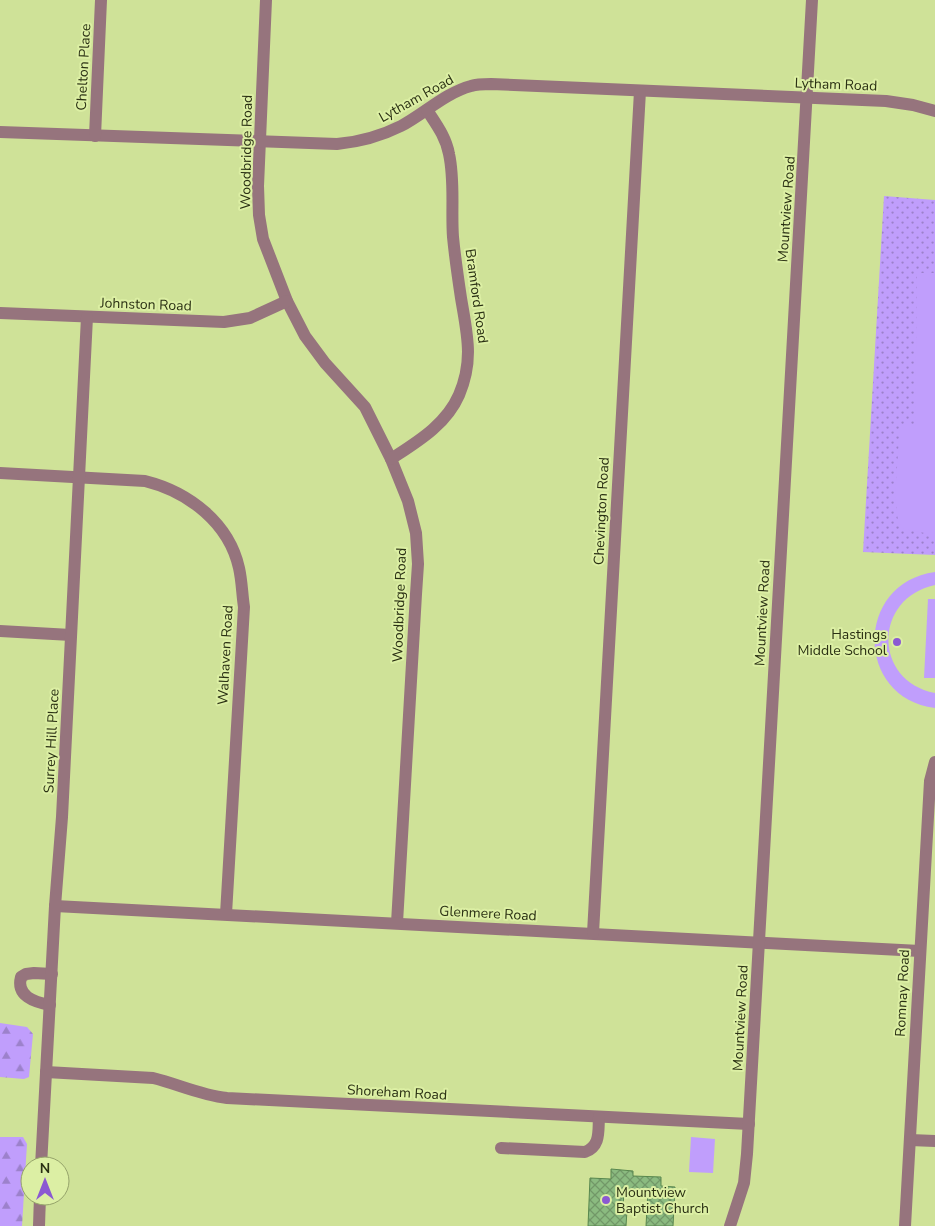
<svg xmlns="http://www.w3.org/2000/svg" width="935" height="1226" font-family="'Nunito Sans',sans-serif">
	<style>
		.green { fill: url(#green-dots) }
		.forest { fill: url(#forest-firs) }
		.pitch { fill: #c09efc }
		.building { fill: url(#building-cross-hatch); stroke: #58874e }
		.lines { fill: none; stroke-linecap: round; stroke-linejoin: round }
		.minor { stroke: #96747d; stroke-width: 12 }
		.poi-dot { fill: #8b59d2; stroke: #dcefa4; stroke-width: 2 }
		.labels { text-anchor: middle; stroke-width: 4; stroke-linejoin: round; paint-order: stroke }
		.street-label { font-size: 14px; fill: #2a3013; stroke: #dcefa4 }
		.poi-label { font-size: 14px; fill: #2a3013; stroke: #dcefa4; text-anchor: end }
	</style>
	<defs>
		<pattern id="green-dots" width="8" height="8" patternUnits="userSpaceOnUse" patternTransform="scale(1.25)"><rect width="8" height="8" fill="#c09efc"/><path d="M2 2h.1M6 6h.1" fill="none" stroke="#9c81cb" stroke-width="1.8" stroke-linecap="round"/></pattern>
		<pattern id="forest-firs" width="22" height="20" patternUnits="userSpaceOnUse" patternTransform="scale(1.25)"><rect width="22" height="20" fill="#c09efc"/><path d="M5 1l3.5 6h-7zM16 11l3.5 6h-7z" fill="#9c81cb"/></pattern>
		<pattern id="building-cross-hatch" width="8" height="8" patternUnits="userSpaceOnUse" patternTransform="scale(1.25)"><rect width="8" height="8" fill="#8bbb80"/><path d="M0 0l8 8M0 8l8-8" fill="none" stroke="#729868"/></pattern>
	</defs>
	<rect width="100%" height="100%" fill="#cfe298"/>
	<!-- green -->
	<path class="green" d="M884,196l51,4v355l-72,-3z"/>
	<!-- forest -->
	<g class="forest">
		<path d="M0,1023l27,4 6,7 -4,43 -5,2 -24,-2z"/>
		<path d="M0,1137h23l4,7 -5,82h-22z"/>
	</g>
	<!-- pitch -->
	<g class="pitch">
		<path d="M917,273h18v262l-31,-6 -6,-8 -3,-26 5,-69h15z"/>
		<path d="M935,572v13c-62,13 -62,96 0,108v15c-80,-10 -81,-125 0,-136z"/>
		<path d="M928,599h7v79h-11z"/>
		<path d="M691,1137l24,2 -2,34 -24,-1z"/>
	</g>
	<!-- building -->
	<path class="building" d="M611,1169l22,2v5l28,1v9l14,1 -2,39h-27l2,-36 -24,-1 -1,20 4,1 -1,16h-38l2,-48 21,1z"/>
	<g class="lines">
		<!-- minor -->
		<g class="minor">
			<path d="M266,0l-8,186 1,29 4,24 24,62 18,35 20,27 40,44 26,52 17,42 8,32 2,31 -2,30 -19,329"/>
			<path d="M0,132l337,12c22,-2 44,-8 64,-18 23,-12 44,-33 70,-40 6,-2 14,-2 20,-2l395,17 27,4 22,6"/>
			<path d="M95,136l6,-136"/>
			<path d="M0,313l224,9 26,-4 37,-17"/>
			<path d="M391,459c26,-17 55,-34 68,-64 15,-35 8,-61 2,-97 -3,-20 -6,-40 -8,-61 -2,-27 2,-56 -4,-83 -3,-17 -13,-30 -22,-44"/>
			<path d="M0,473l145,8c44,11 84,42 94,87 3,13 3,26 5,39l-18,307"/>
			<path d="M0,631l71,4"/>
			<path d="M55,906l865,45"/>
			<path d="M593,933l47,-842"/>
			<path d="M50,1005c-16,-3 -34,-9 -29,-28l5,-3 8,-1 18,1"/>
			<path d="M46,1072l107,6c25,6 47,17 74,20l522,26"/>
			<path d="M910,1140l25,1"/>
			<path d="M501,1148l84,4c16,-6 13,-21 14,-35"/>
			<path d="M41,1166l14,-260 7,-89 25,-500"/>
			<path d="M39,1226l1,-30"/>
			<path d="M730,1226l14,-43 3,-29 65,-1154"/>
			<path d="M905,1226l25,-445 5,-19"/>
		</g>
	</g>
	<!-- markers -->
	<g class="poi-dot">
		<circle cx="897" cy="642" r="5"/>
		<circle cx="606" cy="1200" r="5"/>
	</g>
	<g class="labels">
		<!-- street labels -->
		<g class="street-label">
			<text transform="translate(83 67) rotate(-87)" y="5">Chelton Place</text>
			<text transform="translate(836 84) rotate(2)" y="5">Lytham Road</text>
			<text transform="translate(416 98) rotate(-29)" y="5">Lytham Road</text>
			<text transform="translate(246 152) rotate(-89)" y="5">Woodbridge Road</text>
			<text transform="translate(786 209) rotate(-86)" y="5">Mountview Road</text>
			<text transform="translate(477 296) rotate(82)" y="5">Bramford Road</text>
			<text transform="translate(146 304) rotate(2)" y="5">Johnston Road</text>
			<text transform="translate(601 511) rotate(-87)" y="5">Chevington Road</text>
			<text transform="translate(399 605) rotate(-88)" y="5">Woodbridge Road</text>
			<text transform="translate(762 613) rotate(-87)" y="5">Mountview Road</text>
			<text transform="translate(225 655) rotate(-87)" y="5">Walhaven Road</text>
			<text transform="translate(51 741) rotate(-87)" y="5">Surrey Hill Place</text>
			<text transform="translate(488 913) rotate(3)" y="5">Glenmere Road</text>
			<text transform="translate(902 993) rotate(-87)" y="5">Romnay Road</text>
			<text transform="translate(740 1018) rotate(-87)" y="5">Mountview Road</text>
			<text transform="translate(397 1092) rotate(3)" y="5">Shoreham Road</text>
		</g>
		<!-- poi labels -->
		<g class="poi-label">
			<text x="887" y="639">Hastings<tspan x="887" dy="16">Middle School</tspan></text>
			<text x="616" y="1197" text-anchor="start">Mountview<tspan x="616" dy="16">Baptist Church</tspan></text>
		</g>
	</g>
	<!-- north arrow -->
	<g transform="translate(45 1181)"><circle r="24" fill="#dcefa4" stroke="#95a36a"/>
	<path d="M0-4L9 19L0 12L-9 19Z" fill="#8b59d2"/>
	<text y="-8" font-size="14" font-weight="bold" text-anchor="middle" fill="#2a3013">N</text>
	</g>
</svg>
